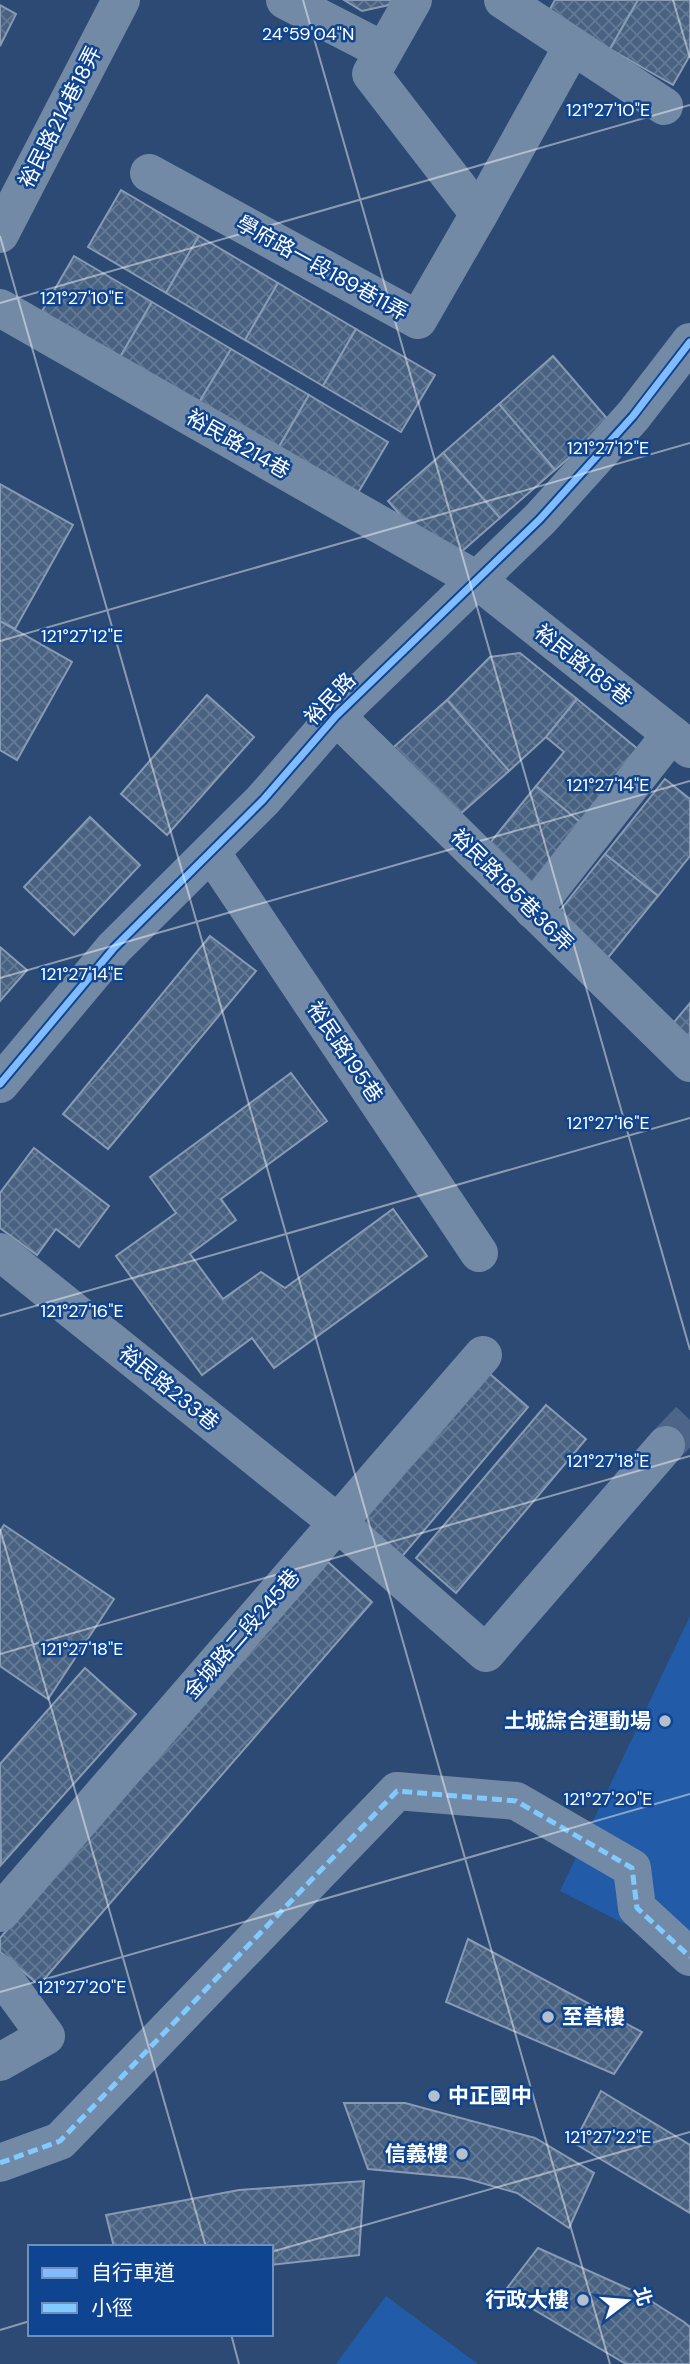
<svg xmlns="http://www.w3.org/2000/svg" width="690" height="2364" font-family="'DM Sans','Noto Sans TC',sans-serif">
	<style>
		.green { fill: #225ca8 }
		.building { fill: url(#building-cross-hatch); stroke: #889bb4; stroke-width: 2 }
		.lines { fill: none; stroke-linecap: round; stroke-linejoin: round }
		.minor-tunnel { stroke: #4c6588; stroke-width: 38; stroke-dasharray: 38 19; stroke-linecap: butt }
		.minor { stroke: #738aa6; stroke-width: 38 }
		.quiet { stroke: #80caff; stroke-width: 5; stroke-dasharray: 10 5; stroke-linecap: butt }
		.cycleway-casing { stroke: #0f4590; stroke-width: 11 }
		.cycleway { stroke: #80bcff; stroke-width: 7 }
		.ticks { fill: none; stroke: #fff; stroke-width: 2; stroke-opacity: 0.45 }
		.poi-dot { fill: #b5c0ce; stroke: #0f4590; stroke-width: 2.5 }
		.labels { text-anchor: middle; stroke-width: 5; stroke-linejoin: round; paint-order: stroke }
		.street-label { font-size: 21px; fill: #fff; stroke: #0f4590 }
		.poi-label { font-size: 21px; font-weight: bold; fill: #fff; stroke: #0f4590; text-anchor: end }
		.ticks-label { font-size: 18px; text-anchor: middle; fill: #fff; stroke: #0f4590; stroke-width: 5; stroke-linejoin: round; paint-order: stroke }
	</style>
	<defs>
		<pattern id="building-cross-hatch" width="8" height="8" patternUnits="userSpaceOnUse" patternTransform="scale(1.75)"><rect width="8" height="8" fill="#496282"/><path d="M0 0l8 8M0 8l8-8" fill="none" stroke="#647a95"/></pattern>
	</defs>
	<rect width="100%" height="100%" fill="#2c4a73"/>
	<!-- green -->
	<g class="green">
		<path d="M690,1616v352l-24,-23 -106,-54z"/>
		<path d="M386,2296l92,68h-142z"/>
	</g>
	<!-- building -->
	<g class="building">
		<path d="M344,0h48l-3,5 -27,6z"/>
		<path d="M555,0h83l-28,49 -63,-35z"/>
		<path d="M638,0h52v55l-17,30 -63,-36z"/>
		<path d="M0,5l16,9 -16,32z"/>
		<path d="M121,190l78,46 -33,57 -78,-46z"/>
		<path d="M199,236l79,47 -33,57 -79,-47z"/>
		<path d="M74,256l78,46 -33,57 -78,-46z"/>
		<path d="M278,283l78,46 -33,57 -78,-46z"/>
		<path d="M152,302l79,47 -34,57 -78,-47z"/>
		<path d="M356,329l79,46 -34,57 -78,-46z"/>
		<path d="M231,349l78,46 -33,57 -79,-46z"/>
		<path d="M553,356l57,66 -55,48 -56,-66z"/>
		<path d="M309,395l79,47 -33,56 -79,-46z"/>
		<path d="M499,404l56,66 -55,48 -57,-65z"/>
		<path d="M443,453l57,65 -55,48 -57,-65z"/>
		<path d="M0,484l73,41 -58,104 -15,-8z"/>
		<path d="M0,621l72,41 -55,98 -17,-10z"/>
		<path d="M520,653l57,46 -31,38 -37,34 -62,-71 43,-43z"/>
		<path d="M207,695l47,42 -87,98 -46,-41z"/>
		<path d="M577,699l68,56 -59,72 -50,-41 28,-34 -18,-15z"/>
		<path d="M447,700l62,71 -68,60 -62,-71z"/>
		<path d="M665,779l25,20v57l-32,40 -53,-42z"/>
		<path d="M536,786l50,41 -59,73 -50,-41z"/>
		<path d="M90,817l50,48 -66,70 -50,-48z"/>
		<path d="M605,854l53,42 -60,74 -52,-42z"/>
		<path d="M210,936l46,35 -148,178 -45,-35z"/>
		<path d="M0,947l27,23 -27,31z"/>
		<path d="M690,1003v40l-20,-16z"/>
		<path d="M291,1073l36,48 -106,78 15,21 -46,34 33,45 38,-27 24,16 108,-79 34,47 -153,112 -22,-30 -50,37 -86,-119 60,-43 -26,-36z"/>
		<path d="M34,1148l75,58 -30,41 -23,-18 -19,26 -37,-27v-35z"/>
		<path d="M483,1368l45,39 -129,153 -46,-38z"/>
		<path d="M546,1405l40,34 -130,154 -40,-35z"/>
		<path d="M4,1525l110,74 -66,100 -48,-33v-135z"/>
		<path d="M328,1562l44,40 -333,383 -39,-33v-14z"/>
		<path d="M85,1668l51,46 -135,151 -1,-101z"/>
		<path d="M468,1939l174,93 -28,42 -168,-72z"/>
		<path d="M601,2091l89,54v68l-116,-70z"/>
		<path d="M344,2103h61l130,35 59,35 -25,55 -52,-35 -53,-15 -96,-9z"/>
		<path d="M364,2181l-5,74 -88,10v-18h-157l-8,-32 133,-25z"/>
		<path d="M538,2248l100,45 46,29 6,5v37h-64l-122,-72z"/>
	</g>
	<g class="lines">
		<!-- minor-tunnel -->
		<path class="minor-tunnel" d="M666,1445l24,-25"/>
		<!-- minor -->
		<g class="minor">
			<path d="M285,0l97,50"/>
			<path d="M503,0l161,106"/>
			<path d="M149,173l269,147 61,-106 -108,-140 42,-74"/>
			<path d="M479,214l93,-167"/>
			<path d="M0,234l121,-234"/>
			<path d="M0,308l477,272 213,169"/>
			<path d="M336,716l354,347"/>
			<path d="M211,852l268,401"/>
			<path d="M533,910l138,-176"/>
			<path d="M0,1084l114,-136 149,-148 73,-84 204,-197 93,-103 57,-74"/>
			<path d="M0,1252l339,272 147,129 180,-208"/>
			<path d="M0,1913l483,-558"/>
			<path d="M0,1973l46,63 -46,26"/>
			<path d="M0,2163l60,-22 337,-350 119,10 116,67 5,40 53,49"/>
		</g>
		<!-- quiet -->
		<path class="quiet" d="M0,2163l60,-22 337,-350 119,10 116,67 5,40 53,49"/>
		<!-- cycleway casing -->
		<g class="cycleway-casing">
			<path id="cycleway" d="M0,1084l114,-136 149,-148 73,-84 204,-197 93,-103 57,-74"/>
		</g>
		<!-- cycleway -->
		<use href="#cycleway" class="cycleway"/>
	</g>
	<!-- ticks -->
	<path class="ticks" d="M303,0l387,1350M673,0l17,58M0,236l610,2128M0,303l690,-198M0,641l690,-198M0,978l690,-197M0,1316l690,-198M0,1529l206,718M0,1654l690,-198M0,1992l690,-198M271,2252l419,-120M0,2330l30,-9M231,2334l8,30"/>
	<!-- markers -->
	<g class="poi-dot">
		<circle cx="665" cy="1721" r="7"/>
		<circle cx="548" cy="2017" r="7"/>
		<circle cx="434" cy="2096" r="7"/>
		<circle cx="462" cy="2154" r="7"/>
		<circle cx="583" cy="2300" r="7"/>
	</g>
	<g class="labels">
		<!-- street labels -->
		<g class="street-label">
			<text transform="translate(60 117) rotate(-63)" y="7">裕民路214巷18弄</text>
			<text transform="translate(322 268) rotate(29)" y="7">學府路一段189巷11弄</text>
			<text transform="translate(238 444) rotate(30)" y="7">裕民路214巷</text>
			<text transform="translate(583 665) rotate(38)" y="7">裕民路185巷</text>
			<text transform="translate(330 699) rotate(-46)" y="7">裕民路</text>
			<text transform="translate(512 890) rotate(45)" y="7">裕民路185巷36弄</text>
			<text transform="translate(345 1052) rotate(56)" y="7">裕民路195巷</text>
			<text transform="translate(169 1388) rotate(39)" y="7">裕民路233巷</text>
			<text transform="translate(242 1634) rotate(-49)" y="7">金城路二段245巷</text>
		</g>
		<!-- poi labels -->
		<g class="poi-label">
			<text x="651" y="1728">土城綜合運動場</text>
			<text x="562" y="2024" text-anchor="start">至善樓</text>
			<text x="448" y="2103" text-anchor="start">中正國中</text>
			<text x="448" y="2161">信義樓</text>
			<text x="569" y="2307">行政大樓</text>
		</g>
	</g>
	<g class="ticks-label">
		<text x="308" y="40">24°59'04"N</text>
		<text x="608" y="116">121°27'10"E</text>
		<text x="82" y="304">121°27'10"E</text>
		<text x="608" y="454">121°27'12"E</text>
		<text x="82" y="642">121°27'12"E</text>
		<text x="608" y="791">121°27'14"E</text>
		<text x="82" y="980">121°27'14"E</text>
		<text x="608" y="1129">121°27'16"E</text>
		<text x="82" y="1317">121°27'16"E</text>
		<text x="608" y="1467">121°27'18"E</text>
		<text x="82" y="1655">121°27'18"E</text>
		<text x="608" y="1805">121°27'20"E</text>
		<text x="82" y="1993">121°27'20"E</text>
		<text x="608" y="2143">121°27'22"E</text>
	</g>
	<!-- legend -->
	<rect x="28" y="2245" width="245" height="91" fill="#0f4590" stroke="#6f8fbc" stroke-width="2"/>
	<rect x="42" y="2268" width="35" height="10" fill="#80bcff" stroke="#6f8fbc" stroke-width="2"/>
	<text x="91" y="2280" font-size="21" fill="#ffffff">自行車道</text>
	<rect x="42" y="2303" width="35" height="10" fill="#80caff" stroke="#6f8fbc" stroke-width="2"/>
	<text x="91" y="2315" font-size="21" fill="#ffffff">小徑</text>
	<!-- north arrow -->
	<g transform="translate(627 2301) rotate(74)" stroke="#0f4590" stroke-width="5" paint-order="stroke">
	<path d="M0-5L12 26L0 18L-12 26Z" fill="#ffffff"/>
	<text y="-10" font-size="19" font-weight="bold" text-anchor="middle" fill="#ffffff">北</text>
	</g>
</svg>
